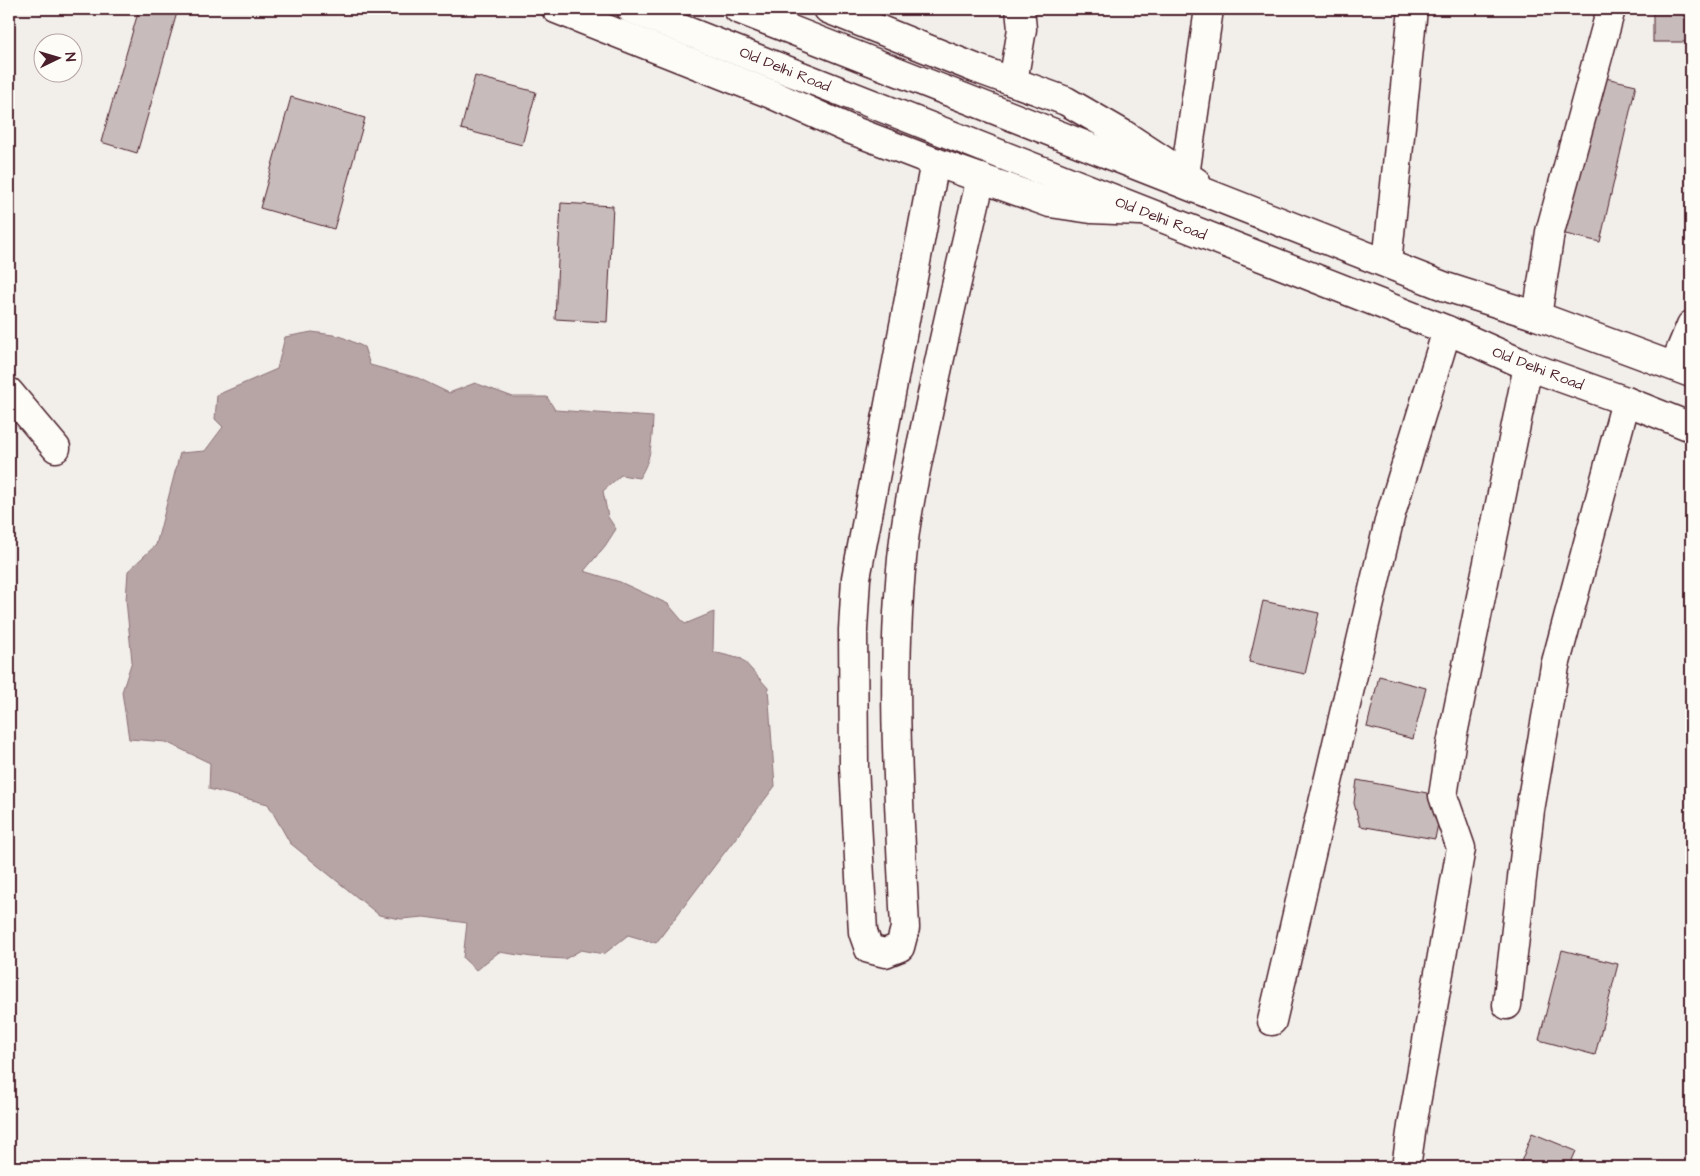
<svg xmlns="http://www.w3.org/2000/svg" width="1700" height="1176" font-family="'Architects Daughter',sans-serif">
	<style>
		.water { fill: #b7a5a6; stroke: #8b6f75 }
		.building { fill: #c8bbbb; stroke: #4a1f2b }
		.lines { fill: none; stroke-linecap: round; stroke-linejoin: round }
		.minor-casing { stroke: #4a1f2b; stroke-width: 31 }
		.major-casing { stroke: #4a1f2b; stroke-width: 31 }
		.minor { stroke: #fdfcf7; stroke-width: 28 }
		.major { stroke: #fdfcf7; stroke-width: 28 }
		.labels { text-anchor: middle; stroke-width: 5; stroke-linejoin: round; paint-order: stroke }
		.street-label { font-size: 15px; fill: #4a1f2b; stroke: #fdfcf7 }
	</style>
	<rect width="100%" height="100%" fill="#f2efeb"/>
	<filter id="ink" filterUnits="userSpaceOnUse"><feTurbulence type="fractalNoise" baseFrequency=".02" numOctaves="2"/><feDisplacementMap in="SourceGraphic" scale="10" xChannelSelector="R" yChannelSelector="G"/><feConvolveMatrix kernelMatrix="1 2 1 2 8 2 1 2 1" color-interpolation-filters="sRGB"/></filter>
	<g filter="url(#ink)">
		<!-- water -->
		<path class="water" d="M312,332l28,4 24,11 6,18 48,13 31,15 26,-10 38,14h34l8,13 98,7c-1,22 -1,42 -14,61l-18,-3 -18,16 5,26 8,12 -11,17 -21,25 36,11 48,22 17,20 29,-12 -1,40 29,7 26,29 7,98 -119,157 -28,-8 -24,19 -23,-4 -16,9 -33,-2 -33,-5 -23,18 -13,-12 4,-35 -43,-6 -23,2 -22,-4 -89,-72 -22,-39 -59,-15 1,-26 -44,-21 -37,-3 -7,-47 10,-31 -6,-61 2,-29 28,-26 24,-92 25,-2 18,-24 -8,-8 2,-24 60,-26 8,-32z"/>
		<!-- building -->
		<g class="building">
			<path d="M139,9h39l-41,144 -36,-11z"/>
			<rect x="1653" y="9" width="38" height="33"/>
			<path d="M475,76l61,16 -14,53 -61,-16z"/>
			<path d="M1597,76l39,9 -36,157 -39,-9z"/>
			<path d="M291,97l74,21 -31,111 -74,-21z"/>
			<path d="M561,203l52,3 -6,116 -52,-3z"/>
			<path d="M1263,601l56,12 -14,61 -56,-12z"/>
			<path d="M1379,676l47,12 -13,51 -46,-12z"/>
			<path d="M1357,780l70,13 13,20 -5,26 -75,-13 -6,-23z"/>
			<path d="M1562,950l56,14 -23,91 -56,-15z"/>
			<path d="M1532,1133l44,18 -7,16h-50z"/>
		</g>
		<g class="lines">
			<!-- minor casing -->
			<g class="minor-casing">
				<g id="minor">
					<path d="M556,9l215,85 78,35 86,33 115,41 41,6 49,2"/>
					<path d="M828,9l147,59 91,33 57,33 73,48"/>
					<path d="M1013,82l9,-53 -2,-20"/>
					<path d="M935,162l-71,374 -8,42 -3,52 1,136 9,166 6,17 16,4 15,-6 5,-19c-6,-129 -16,-259 -1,-388 5,-44 16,-88 25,-131 16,-77 34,-154 52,-231"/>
					<path d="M1185,175l24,-166"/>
					<path d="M1387,263l26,-254"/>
					<path d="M1537,316l13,-84 61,-223"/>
					<path d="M1674,366l17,-41"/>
					<path d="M9,392l47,56"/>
					<path d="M1507,1005l23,-195 25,-144 71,-265"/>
					<path d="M1272,1021l118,-504 57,-187"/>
					<path d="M1406,1167l6,-41 49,-278 -18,-52 8,-52 77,-378"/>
				</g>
			</g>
			<!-- major casing -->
			<g class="major-casing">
				<g id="major">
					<path d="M631,9l816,321 81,36 98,35 65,26"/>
					<path d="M738,9l708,278 91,29 154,57"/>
				</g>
			</g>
			<!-- minor -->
			<use href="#minor" class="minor"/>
			<!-- major -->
			<use href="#major" class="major"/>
		</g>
	</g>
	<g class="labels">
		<!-- street labels -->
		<g class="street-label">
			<text transform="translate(785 69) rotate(22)" y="5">Old Delhi Road</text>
			<text transform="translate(1161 218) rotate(21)" y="5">Old Delhi Road</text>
			<text transform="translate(1538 368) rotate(21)" y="5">Old Delhi Road</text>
		</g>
	</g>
	<!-- margin -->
	<rect width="1700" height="1176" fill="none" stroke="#fdfcf7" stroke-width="30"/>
	<rect x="15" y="15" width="1670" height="1146" fill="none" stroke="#4a1f2b" stroke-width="2" filter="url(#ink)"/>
	<!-- north arrow -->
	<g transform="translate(58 58) rotate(85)"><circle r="24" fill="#fdfcf7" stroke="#b5a4a5"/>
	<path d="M0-4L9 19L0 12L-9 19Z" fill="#4a1f2b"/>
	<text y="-8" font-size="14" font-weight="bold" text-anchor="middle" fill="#4a1f2b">N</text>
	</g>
</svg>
